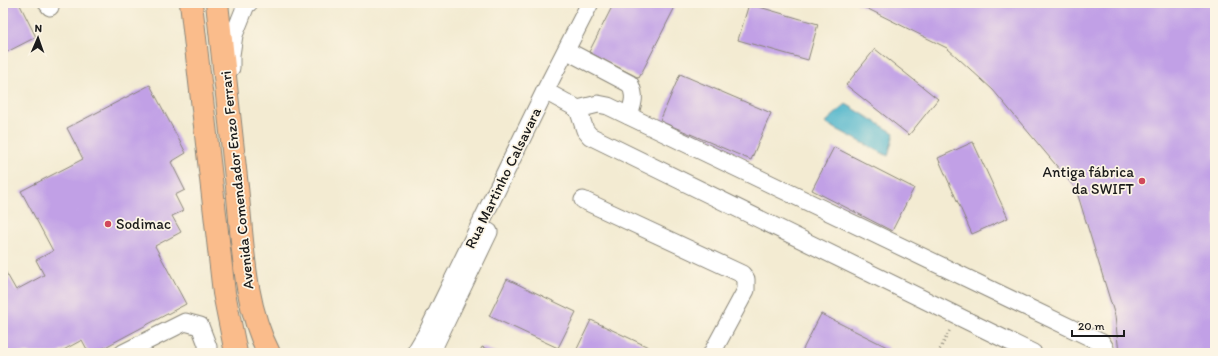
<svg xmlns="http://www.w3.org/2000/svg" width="1218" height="356" font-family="Itim,sans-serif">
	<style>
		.water { fill: #4cb4cb; stroke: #346874 }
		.building { fill: #c1a0e6 }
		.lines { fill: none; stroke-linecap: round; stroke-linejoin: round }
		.minor-casing { stroke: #888477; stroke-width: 19 }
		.major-casing { stroke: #888477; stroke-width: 24 }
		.path { stroke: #888477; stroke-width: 2.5; stroke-dasharray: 1 3; stroke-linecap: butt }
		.minor { stroke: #fff; stroke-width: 17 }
		.major { stroke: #fabc8b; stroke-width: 22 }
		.poi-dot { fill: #d1495b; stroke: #fcf5e5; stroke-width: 1.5 }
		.labels { text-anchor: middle; stroke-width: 3.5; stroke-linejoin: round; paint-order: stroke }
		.poi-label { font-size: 15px; fill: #1c1c1c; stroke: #fcf5e5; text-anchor: end }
		.street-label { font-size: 15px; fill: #1c1c1c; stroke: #fcf5e5 }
	</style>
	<rect width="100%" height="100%" fill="#fcf5e5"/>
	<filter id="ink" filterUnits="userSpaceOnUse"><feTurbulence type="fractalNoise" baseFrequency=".025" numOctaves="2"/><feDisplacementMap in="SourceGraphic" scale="8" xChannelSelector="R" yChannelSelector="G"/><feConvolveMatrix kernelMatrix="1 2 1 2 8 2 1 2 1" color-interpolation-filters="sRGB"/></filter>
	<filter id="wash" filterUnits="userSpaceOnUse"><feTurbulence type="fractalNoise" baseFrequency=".012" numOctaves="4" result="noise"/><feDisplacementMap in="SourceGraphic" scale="16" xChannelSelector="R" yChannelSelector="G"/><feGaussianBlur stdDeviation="0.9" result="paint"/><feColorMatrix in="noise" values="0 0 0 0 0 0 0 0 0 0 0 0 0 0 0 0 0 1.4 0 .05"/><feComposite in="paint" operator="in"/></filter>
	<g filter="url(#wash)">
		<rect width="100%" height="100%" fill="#f3ebd2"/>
		<!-- water -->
		<path class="water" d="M846,104l48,29 -6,23 -63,-33z"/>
		<g id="blocks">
			<!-- building -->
			<g class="building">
				<path d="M3,3h16l17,34 -33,17z"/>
				<path d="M614,3h63l-38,75 -50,-26z"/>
				<path d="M856,3h359v350h-96l-4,-37 -39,-127 -83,-99 -46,-42z"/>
				<path d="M749,4l69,20 -10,36 -70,-20z"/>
				<path d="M875,49l63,50 -29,36 -63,-50z"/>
				<path d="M680,74l91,39 -20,47 -91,-39z"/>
				<path d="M150,85l36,68 -15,9 14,28 -10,5 8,16 -11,5 9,16 -26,14 31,58 -92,49h-5l-7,-13 -24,13h-55v-85l1,1 12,21 28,-15 -8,-15 17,-9 -32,-60 62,-32 -16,-31z"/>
				<path d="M973,142l35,76 -36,16 -34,-76z"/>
				<path d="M834,147l80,41 -22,43 -80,-41z"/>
				<path d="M507,279l69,33 -18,36 -69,-32z"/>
				<path d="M821,314l68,34 -3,5h-85z"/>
				<path d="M591,320l70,33h-86z"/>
				<path d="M482,347l15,6h-18z"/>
			</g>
		</g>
	</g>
	<g filter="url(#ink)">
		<use href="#blocks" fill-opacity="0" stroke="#888477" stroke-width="1"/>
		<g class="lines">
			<!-- minor casing -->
			<g class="minor-casing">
				<g id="minor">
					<path d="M47,3l3,4"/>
					<path d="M575,55l55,29c6,13 3,19 -1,32"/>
					<path d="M231,68v-13l3,-20 12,-30 3,-2"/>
					<path d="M545,91l33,18 20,-5 10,2 494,237 3,5 -2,5"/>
					<path d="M578,109l7,21 5,6 443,217"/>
					<path d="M583,200l159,74 4,5v11l-34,63"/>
					<path d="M123,353l62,-31 15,4 8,21 -3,6"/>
					<path d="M415,353l13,-22 117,-240 45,-88"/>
					<path d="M431,353l58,-121"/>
				</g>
			</g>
			<!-- major casing -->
			<g class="major-casing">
				<g id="major">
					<path d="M191,3l33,290 12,60"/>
					<path d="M217,3c7,61 13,123 20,184 6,55 6,116 32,166"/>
				</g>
			</g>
			<!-- path -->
			<path class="path" d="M938,353l12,-23"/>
			<!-- minor -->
			<use href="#minor" class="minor"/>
			<!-- major -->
			<use href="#major" class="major"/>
		</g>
	</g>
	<!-- markers -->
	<g class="poi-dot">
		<circle cx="1142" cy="181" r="4"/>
		<circle cx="108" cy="224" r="4"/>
	</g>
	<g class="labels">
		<!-- poi labels -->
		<g class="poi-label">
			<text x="1134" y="177">Antiga fábrica<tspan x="1134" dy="17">da SWIFT</tspan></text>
			<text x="116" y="229" text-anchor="start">Sodimac</text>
		</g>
		<!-- street labels -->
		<g class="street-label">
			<text transform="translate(503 178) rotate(-64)" y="5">Rua Martinho Calsavara</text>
			<text transform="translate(237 180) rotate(-96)" y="5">Avenida Comendador Enzo Ferrari</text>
		</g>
	</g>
	<!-- margin -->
	<rect width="1218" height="356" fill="none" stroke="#fcf5e5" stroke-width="16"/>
	<!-- north arrow -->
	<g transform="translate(38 38) rotate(2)" stroke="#fcf5e5" stroke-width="3" paint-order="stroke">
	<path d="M0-3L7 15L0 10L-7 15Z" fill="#1c1c1c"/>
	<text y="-6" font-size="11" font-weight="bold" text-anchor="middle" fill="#1c1c1c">N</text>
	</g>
	<!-- scale -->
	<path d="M1072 330v6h52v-6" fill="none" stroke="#1c1c1c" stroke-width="2"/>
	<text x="1078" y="330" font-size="12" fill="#1c1c1c" stroke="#fcf5e5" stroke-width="3" paint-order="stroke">20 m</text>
</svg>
